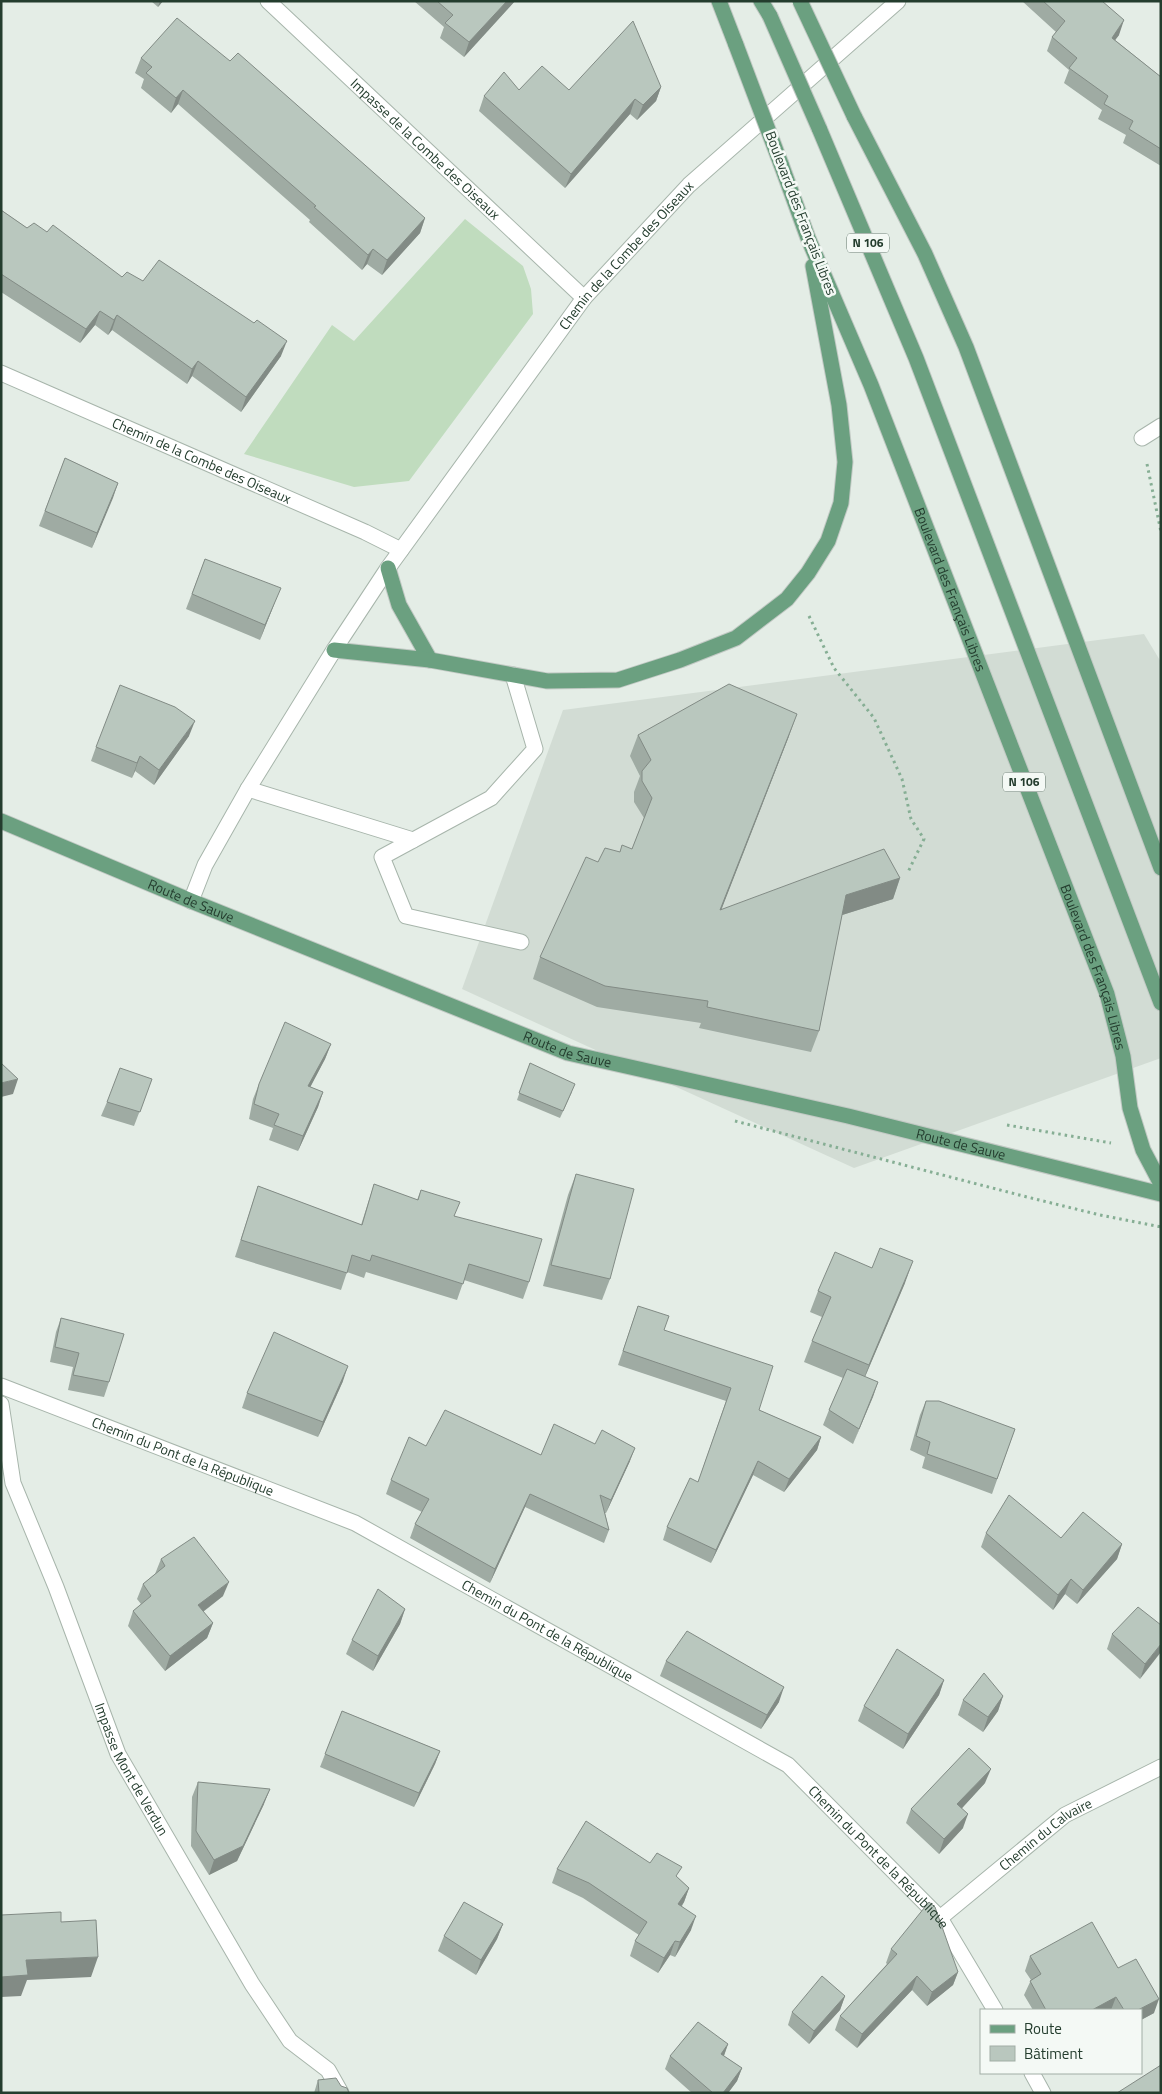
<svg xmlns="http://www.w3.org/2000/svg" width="1162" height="2094" font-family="'Titillium Web',sans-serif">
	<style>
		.built { fill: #d2dcd4 }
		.garden { fill: #c0dcbe }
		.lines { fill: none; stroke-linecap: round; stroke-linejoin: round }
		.minor-casing { stroke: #a7b5ab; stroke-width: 17 }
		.major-casing { stroke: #c2c9c4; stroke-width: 17 }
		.path { stroke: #86ae94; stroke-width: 3; stroke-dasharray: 2.5 4; stroke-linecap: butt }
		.minor { stroke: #fff; stroke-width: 15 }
		.major { stroke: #6ba080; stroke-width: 15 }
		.major-bridge-casing { stroke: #c2c9c4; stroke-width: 17; stroke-linecap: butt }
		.major-bridge { stroke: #6ba080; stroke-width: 15 }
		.wall { fill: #9faba3 }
		.shaded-wall { fill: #828b85 }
		.building { fill: #b9c7be; stroke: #828b85 }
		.labels { text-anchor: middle; stroke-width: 5; stroke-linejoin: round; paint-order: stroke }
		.shield { fill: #f4f9f5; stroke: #62756a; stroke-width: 1 }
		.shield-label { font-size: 12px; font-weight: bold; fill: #243d2e }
		.street-label { font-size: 14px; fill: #243d2e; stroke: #f4f9f5 }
	</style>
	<rect width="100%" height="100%" fill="#e4ede6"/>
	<!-- built -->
	<path class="built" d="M1144,634l17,28v396l-307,110 -392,-179 101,-279z"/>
	<!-- garden -->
	<path class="garden" d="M465,219l58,47 8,23 2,25 -124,167 -55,6 -110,-33 88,-129 22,16z"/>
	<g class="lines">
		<!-- minor casing -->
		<g class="minor-casing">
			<g id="minor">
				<path id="s1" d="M268,1l316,297"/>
				<path id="s2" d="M1,373l364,159 36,18"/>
				<path d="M1142,438l19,-12"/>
				<path d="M513,675l22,74 -44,49 -109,59 24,59 115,26"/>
				<path d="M248,789l165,51"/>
				<path id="s3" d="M191,901l14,-36 43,-76 86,-139 54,-82 196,-270 105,-113 209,-184"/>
				<path id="s4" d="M1,1386l354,137 433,242 152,153 55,92"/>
				<path id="s5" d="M1,1404l12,79 43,104 62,167 134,230 38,57 38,29 13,23"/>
				<path id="s6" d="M940,1918l125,-103 96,-48"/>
				<path d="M1032,2073l11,20"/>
			</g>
		</g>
		<!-- major casing -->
		<g class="major-casing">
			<g id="major">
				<path d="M719,1l17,44"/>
				<path d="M761,1l9,15"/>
				<path d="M854,116l71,138 41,93 195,521"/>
				<path d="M819,128l97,230 245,645"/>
				<path id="s7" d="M781,164l27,74 63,147 236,609 16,62 7,52 13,42 18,34"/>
				<path d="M388,568l11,37 31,55"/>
				<path d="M334,650l96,10 117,21 71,-1 62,-20 56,-22 51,-39 21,-26 20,-32 13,-38 4,-41 -6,-57 -26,-139"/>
				<path id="s8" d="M1,821l190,80 377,152 280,63 313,78"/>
			</g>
		</g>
		<!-- path -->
		<g class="path">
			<path d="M1147,464l14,68"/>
			<path d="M809,616l25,52 40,50 28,61 9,40 13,20 -16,33"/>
			<path d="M735,1121l292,76 73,18 61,12"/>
			<path d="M1007,1125l104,18"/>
		</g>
		<!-- minor -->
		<use href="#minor" class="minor"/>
		<!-- major -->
		<use href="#major" class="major"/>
		<!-- major-bridge casing -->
		<g class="major-bridge-casing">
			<g id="major-bridge">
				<path d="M800,1l54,115"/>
				<path d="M770,16l49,112"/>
				<path d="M736,45l45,119"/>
			</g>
		</g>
		<!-- major-bridge -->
		<use href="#major-bridge" class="major-bridge"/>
	</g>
	<!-- wall -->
	<g class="wall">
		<path d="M151,1h12l-5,6z"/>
		<path d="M414,1h101l-51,56 -24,-19 4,-11z"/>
		<path d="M1022,1h80l17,34 -4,5 46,37v89l-38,-23 3,-8 -28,-16 4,-9 -38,-27 5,-13 -22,-19 5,-14 4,-5z"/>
		<path d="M141,58l284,160 -5,15 -38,42 -15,-11 -5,6 -53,-48 1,-2 -132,-116 -7,9 -30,-25 3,-9 -9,-6z"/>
		<path d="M661,87l-5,14 -19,19 -7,-6 -65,74 -86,-77 5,-15 35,-6h50z"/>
		<path d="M1,210l26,18 20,4 75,45 21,4 138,75 -40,56 -49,-36 -5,8 -75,-54 -4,5 -13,-10 -15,18 -79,-51z"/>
		<path d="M65,458l53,25 -26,65 -53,-22z"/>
		<path d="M205,559l70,43 -15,38 -74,-31z"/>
		<path d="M638,735l151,1 -68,174 179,-32 -7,21 -51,16 -23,116 -8,21 -112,-24 2,-5 -104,-16 -64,-28 7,-22 58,-95 22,-10 12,-3 12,-31 -10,-16v-10l6,-16 -10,-20z"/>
		<path d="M189,736l-35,49 -19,-14 -3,7 -41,-17 5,-14z"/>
		<path d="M331,1044l-6,15 -15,28 13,5 -5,15 -20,44 -29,-11 4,-12 -24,-9 4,-20 6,-15z"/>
		<path d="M530,1063l42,29 -12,26 -43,-18z"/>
		<path d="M152,1079l-18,47 -33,-10 6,-14z"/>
		<path d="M576,1174l34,105 -8,21 -59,-14 25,-91z"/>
		<path d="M374,1184l43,16 4,-10 34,26 74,66 -6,17 -59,-19 -7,20 -91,-28 -2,6 -17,-6 -6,18 -106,-33 23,-71 103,39z"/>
		<path d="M905,1283l-40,94 13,5 -25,62 -30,-19 6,-15 14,-32 -39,-16 8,-21 10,-24 -12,-5 8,-21z"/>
		<path d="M638,1306l26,24 95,80 62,27 -4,13 -33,42 -31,-17 -42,88 -48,-23 4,-13 31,-45 28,-81 -108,-36z"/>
		<path d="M61,1318l48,64 -5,15 -36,-7 5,-23 -23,-5 6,-30z"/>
		<path d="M343,1381l-25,56 -76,-29 5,-15z"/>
		<path d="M926,1401l89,28 -23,65 -70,-26 3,-11 -15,-7 10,-35z"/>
		<path d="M541,1455l89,6 -24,52h-1l4,17 -5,13 -79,-36 -35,76 -80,-45 5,-14 7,-12 -36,-18 5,-14z"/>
		<path d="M986,1533l75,5 61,6 -5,15 -40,45 -12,-10 -12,16 -72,-63z"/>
		<path d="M161,1559l62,37 -20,16 10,11 -6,15 -42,33 -37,-45 5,-15 8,-7 -4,-5 6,-15 12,-10z"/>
		<path d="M405,1609l-5,15 -27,47 -27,-17 6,-14z"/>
		<path d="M1161,1625l-21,54 -33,-30 5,-15z"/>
		<path d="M666,1661l113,41 -18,27 -101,-53z"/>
		<path d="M944,1680l-5,15 -36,54 -45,-28 6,-15z"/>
		<path d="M1003,1696l-5,15 -15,21 -25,-17 5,-15z"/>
		<path d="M342,1711l98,40 -5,13 -21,43 -94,-40z"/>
		<path d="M198,1782l66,22 -27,57 -28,14 -18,-29 1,-49z"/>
		<path d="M985,1783l-23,25 1,20 -24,26 -33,-31 5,-14z"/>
		<path d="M650,1863l28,15 11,10 -5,14 -2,4 9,24 -16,27 -5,-2 -12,18 -28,-17 5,-15 4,-6 -56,-37 -31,-15 5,-14z"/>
		<path d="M503,1924l-6,15 -21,36 -38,-24 6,-15z"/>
		<path d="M891,1949l67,23 -5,13 -26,21 -15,-16 -55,58 -22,-18 5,-14 47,-52 -1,-1z"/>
		<path d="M1030,1956l88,12 36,45 -13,7v-10h-108l-9,-15 7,-15 -6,-9z"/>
		<path d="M845,1996l-5,14 -31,34 -21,-19 4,-13z"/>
		<path d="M728,2044l-4,12 18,12 -5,13 -9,12h-36l-27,-24 5,-13z"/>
		<path d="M318,2080l23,6 8,7h-35z"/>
	</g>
	<!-- shaded-wall -->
	<g class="shaded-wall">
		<path d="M160,1h3l-5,6z"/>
		<path d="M507,1h8l-51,56 5,-15z"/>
		<path d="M1124,20l-5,15 -13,17 6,-14z"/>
		<path d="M661,87l-5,14 -19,19 6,-15z"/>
		<path d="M183,90l-5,14 -7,9 5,-15z"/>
		<path d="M635,99l-5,15 -65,74 6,-14z"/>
		<path d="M425,218l-5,15 -38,42 5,-15z"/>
		<path d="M373,249l-6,15 -5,6 6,-15z"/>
		<path d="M100,311l-5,14 -15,18 6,-14z"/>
		<path d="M117,315l-5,15 -4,5 6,-15z"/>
		<path d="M287,341l-6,15 -40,56 5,-15z"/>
		<path d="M198,361l-6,15 -5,8 5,-15z"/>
		<path d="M118,483l-5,15 -21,50 5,-15z"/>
		<path d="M281,588l-6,14 -15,38 5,-15z"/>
		<path d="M797,714l-8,22 -76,195 7,-21z"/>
		<path d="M195,721l-6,15 -35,49 5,-15z"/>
		<path d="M140,756l-5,15 -3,7 5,-15z"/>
		<path d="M900,878l-7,21 -54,17 7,-21z"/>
		<path d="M331,1044l-6,15 -22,42 5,-15z"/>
		<path d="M18,1079l-5,15 -12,3v-14z"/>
		<path d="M323,1092l-5,15 -20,44 5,-15z"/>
		<path d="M913,1261l-8,22 -44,103 8,-21z"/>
		<path d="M348,1366l-5,15 -25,56 5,-15z"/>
		<path d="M878,1382l-5,15 -20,47 6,-15z"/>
		<path d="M821,1437l-4,13 -33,42 5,-13z"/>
		<path d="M635,1448l-5,13 -24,52 5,-13z"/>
		<path d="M758,1461l-5,14 -42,88 5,-13z"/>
		<path d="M530,1494l-5,13 -35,76 5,-14z"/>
		<path d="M1122,1544l-5,15 -40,45 6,-14z"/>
		<path d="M1071,1579l-6,15 -12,16 5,-15z"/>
		<path d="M229,1582l-6,14 -31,24 6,-15z"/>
		<path d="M405,1609l-5,15 -27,47 5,-15z"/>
		<path d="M213,1623l-6,15 -42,33 5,-15z"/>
		<path d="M1161,1644v8l-21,27 5,-15z"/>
		<path d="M944,1680l-5,15 -36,54 5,-15z"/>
		<path d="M784,1687l-5,15 -18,27 6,-14z"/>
		<path d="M1003,1696l-5,15 -15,21 5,-15z"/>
		<path d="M440,1751l-5,13 -21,43 5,-14z"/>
		<path d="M991,1769l-6,14 -33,36 5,-15z"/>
		<path d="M270,1789l-6,15 -27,57 -28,14 5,-15z"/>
		<path d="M968,1814l-5,14 -24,26 5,-15z"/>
		<path d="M689,1888l-5,14 -11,16 5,-14z"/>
		<path d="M696,1916l-5,14 -16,27 5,-15z"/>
		<path d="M503,1924l-6,15 -21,36 5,-15z"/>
		<path d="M675,1941l-5,14 -12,18 6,-15z"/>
		<path d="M98,1957l-7,20 -64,3 -6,16 -20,1v-20l25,-17z"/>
		<path d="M958,1972l-5,13 -26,21 5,-14z"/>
		<path d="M917,1976l-5,14 -55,58 5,-14z"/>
		<path d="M845,1996l-5,14 -31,34 5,-13z"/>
		<path d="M1116,1997l-5,13h-19z"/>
		<path d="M1159,1999l-5,14 -13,7v-10h-3z"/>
		<path d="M728,2044l-5,14 -2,-4z"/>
		<path d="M742,2068l-5,13 -9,12h-5z"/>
	</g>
	<!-- building -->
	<g class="building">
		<path d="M437,1h70l-38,41 -24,-19 8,-8z"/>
		<path d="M1043,1h59l22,19 -12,18 49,39v72l-32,-20 4,-8 -29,-17 4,-8 -39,-28 8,-10 -25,-21 13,-16z"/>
		<path d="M177,18l53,43 8,-8 187,165 -38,42 -14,-11 -5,6 -54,-48 2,-1 -133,-116 -7,8 -30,-25 6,-6 -11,-9z"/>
		<path d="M633,21l28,66 -18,18 -8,-6 -64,75 -87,-78 20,-24 15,18 23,-24 27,24z"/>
		<path d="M1,210l26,18 7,-5 13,9 6,-7 69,52 5,-5 16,9 16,-21 95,63 3,-3 30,21 -41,56 -48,-36 -6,8 -75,-54 -3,5 -14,-9 -14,18 -85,-55z"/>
		<path d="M65,458l53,25 -21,50 -52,-22z"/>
		<path d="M205,559l76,29 -16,37 -73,-31z"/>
		<path d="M729,684l68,30 -77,196 164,-61 16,29 -54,17 -27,136 -112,-24 1,-6 -103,-15 -65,-29 46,-100 12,5 7,-14 15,4 2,-7 10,4 20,-51 -10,-17v-10l9,-11 -13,-25z"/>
		<path d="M120,685l55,22 20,14 -36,49 -19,-14 -3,7 -41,-16z"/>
		<path d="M285,1022l46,22 -23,42 15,6 -20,44 -29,-11 5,-11 -25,-10 5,-20z"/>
		<path d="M1,1063l17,16 -17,4z"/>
		<path d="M530,1063l45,21 -12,27 -44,-18z"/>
		<path d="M120,1068l32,11 -12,33 -33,-10z"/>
		<path d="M576,1174l58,15 -24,90 -59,-14z"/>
		<path d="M374,1184l44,16 3,-10 39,12 -6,14 88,23 -13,43 -60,-18 -6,20 -91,-29 -2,6 -18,-6 -5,18 -106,-33 17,-54 104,39z"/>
		<path d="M880,1248l33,13 -44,104 -57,-24 19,-44 -13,-6 17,-39 37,16z"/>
		<path d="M638,1306l31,10 -5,14 109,36 -14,44 62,27 -32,42 -31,-18 -42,89 -49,-23 23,-49 8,4 33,-94 -108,-37z"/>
		<path d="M61,1318l63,16 -15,48 -36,-7 6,-22 -24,-6z"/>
		<path d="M274,1332l74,34 -25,56 -76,-29z"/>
		<path d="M847,1369l31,13 -19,47 -30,-19z"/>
		<path d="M926,1401h13l76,28 -18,50 -70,-25 3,-12 -14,-6z"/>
		<path d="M445,1410l96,45 13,-31 41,20 7,-14 33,18 -24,52 -11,-5 9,35 -79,-36 -35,75 -80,-45 14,-25 -38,-19 18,-43 17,9z"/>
		<path d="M1009,1495l52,43 22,-26 39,32 -39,46 -12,-11 -13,16 -72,-62z"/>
		<path d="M194,1537l35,45 -31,23 15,18 -43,33 -37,-45 18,-15 -8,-12 22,-18 -4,-7z"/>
		<path d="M378,1589l27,20 -27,47 -26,-16z"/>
		<path d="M1138,1607l23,18v19l-16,20 -33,-30z"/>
		<path d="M687,1631l97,56 -17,28 -101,-54z"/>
		<path d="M897,1649l47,31 -36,54 -44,-28z"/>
		<path d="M984,1673l19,23 -15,21 -25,-17z"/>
		<path d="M342,1711l98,40 -21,42 -94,-39z"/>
		<path d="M969,1748l22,21 -34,35 11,10 -24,25 -33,-30z"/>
		<path d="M198,1782l72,7 -27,57 -29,14 -18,-29z"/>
		<path d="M586,1821l64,42 7,-10 25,14 -6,9 13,12 -11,16 18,12 -16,26 -5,-1 -11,17 -29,-17 12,-19 -58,-39 -32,-14z"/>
		<path d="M464,1902l39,22 -22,36 -37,-24z"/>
		<path d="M929,1902l6,5 23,65 -26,20 -15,-16 -55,58 -22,-18 57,-62 -6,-5z"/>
		<path d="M61,1912v10l35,-2 2,37 -72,3 2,15 -27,2v-62z"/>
		<path d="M1092,1922l26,46 18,-9 23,40 -21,11h-14l-8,-13 -24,13h-46l-16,-29 11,-7 -11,-18z"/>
		<path d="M822,1976l23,20 -31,35 -22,-19z"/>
		<path d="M698,2022l30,22 -7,10 21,14 -19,25h-10l-43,-37z"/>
		<path d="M1161,2065v28h-44z"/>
		<path d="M336,2078l5,8 6,2 2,5h-30l-1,-13z"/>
	</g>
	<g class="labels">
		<!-- shield labels -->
		<g class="shield">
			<rect x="847" y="233.5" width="42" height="19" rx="4"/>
			<rect x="1003" y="772.5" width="42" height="19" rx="4"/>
		</g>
		<g class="shield-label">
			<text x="868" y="247">N 106</text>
			<text x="1024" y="786">N 106</text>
		</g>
		<!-- street labels -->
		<g class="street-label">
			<text dy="5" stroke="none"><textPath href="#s1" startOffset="216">Impasse de la Combe des Oiseaux</textPath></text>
			<text transform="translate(801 213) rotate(69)" y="5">Boulevard des Français Libres</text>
			<text dy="5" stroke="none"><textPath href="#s3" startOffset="781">Chemin de la Combe des Oiseaux</textPath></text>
			<text dy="5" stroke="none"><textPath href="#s2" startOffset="219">Chemin de la Combe des Oiseaux</textPath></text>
			<text dy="5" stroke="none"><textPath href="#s7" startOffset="458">Boulevard des Français Libres</textPath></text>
			<text dy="5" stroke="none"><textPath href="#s8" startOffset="206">Route de Sauve</textPath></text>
			<text dy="5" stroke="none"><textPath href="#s7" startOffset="862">Boulevard des Français Libres</textPath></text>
			<text dy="5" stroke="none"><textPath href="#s8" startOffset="611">Route de Sauve</textPath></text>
			<text dy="5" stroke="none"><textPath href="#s8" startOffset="1016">Route de Sauve</textPath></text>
			<text dy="5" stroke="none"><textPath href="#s4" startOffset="195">Chemin du Pont de la République</textPath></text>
			<text dy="5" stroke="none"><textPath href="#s4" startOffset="600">Chemin du Pont de la République</textPath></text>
			<text dy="5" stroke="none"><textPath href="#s5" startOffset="390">Impasse Mont de Verdun</textPath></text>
			<text dy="5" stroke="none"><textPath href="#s6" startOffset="135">Chemin du Calvaire</textPath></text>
			<text dy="5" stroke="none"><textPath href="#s4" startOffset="1005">Chemin du Pont de la République</textPath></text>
		</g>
	</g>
	<!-- border -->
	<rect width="1162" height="2094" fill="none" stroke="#243d2e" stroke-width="5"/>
	<!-- legend -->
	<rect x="980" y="2009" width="162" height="65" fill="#f4f9f5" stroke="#a1aea5"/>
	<rect x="990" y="2025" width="25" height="8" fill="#6ba080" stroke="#a1aea5"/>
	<text x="1024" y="2034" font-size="15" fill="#243d2e">Route</text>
	<rect x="990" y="2046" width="25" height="15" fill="#b9c7be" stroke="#a1aea5"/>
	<text x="1024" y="2059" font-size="15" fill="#243d2e">Bâtiment</text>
</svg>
